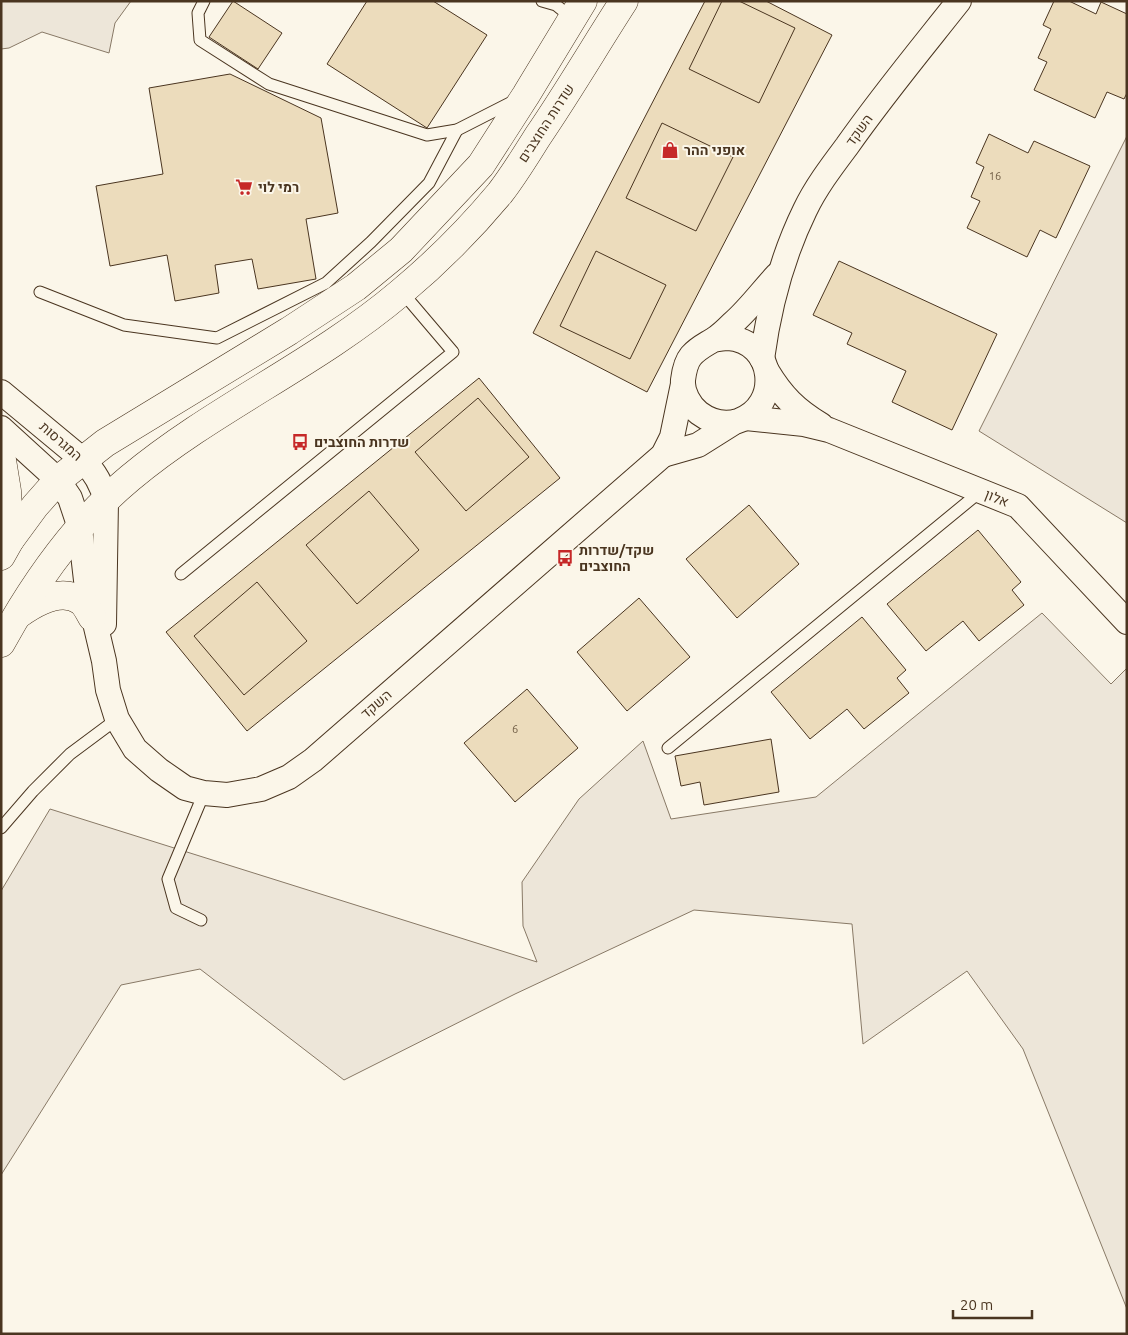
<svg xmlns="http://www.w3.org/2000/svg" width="1128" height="1335" font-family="Ubuntu,Heebo,sans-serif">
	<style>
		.green { fill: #ede6d9; stroke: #887966 }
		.building { fill: #ecdcbc; stroke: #4a3520 }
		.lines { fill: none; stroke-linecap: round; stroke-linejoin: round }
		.service-casing { stroke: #4a3520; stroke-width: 13 }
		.minor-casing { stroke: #4a3520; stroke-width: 26 }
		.secondary-casing { stroke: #4a3520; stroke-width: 29 }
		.service { stroke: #fbf6e9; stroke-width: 11 }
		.minor { stroke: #fbf6e9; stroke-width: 24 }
		.secondary { stroke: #fbf6e9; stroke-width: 28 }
		.labels { text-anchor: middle; stroke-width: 4; stroke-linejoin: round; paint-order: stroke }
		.number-label { font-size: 11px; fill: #725f47 }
		.street-label { font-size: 14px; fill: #4a3520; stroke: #fbf6e9 }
		.poi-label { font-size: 14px; font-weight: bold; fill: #4a3520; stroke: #fbf6e9; text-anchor: start }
	</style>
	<rect width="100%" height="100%" fill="#fbf6e9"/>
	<!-- green -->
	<g class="green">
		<path d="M1,1h130l-16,22 -6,30 -67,-21 -33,16 -8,1z"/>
		<path d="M1127,136v387l-148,-92z"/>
		<path d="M1042,613l69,71 16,-16v641l-104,-260 -56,-78 -104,73 -11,-120 -158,-14 -179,84 -171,86 -144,-111 -79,16 -120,190v-284l49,-82 487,153 -14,-36 -1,-44 57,-83 64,-58 28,78 145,-22z"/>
	</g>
	<!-- building -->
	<g class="building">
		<path d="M233,1l49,32 -24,36 -49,-32z"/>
		<path d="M367,1h66l54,34 -60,93 -100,-64z"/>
		<path d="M705,1h61l66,34 -185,357 -114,-59z"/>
		<path d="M722,1h17l56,27 -36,75 -70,-34z"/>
		<path d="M1054,1h15l27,13 5,-12 26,12v79l-3,6 -17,-7 -12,26 -61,-28 13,-28 -9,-4 13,-29 -8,-4z"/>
		<path d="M230,74l91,44 17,95 -32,6 10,60 -58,10 -6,-30 -37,6 4,28 -44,8 -8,-46 -57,11 -14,-80 67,-12 -14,-86z"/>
		<path d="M662,123l71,34 -37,74 -70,-33z"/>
		<path d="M989,134l39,19 6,-12 56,25 -34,72 -16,-8 -13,27 -60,-29 13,-27 -9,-4 13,-30 -8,-4z"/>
		<path d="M596,251l70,34 -36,74 -70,-33z"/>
		<path d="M839,261l158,73 -45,96 -60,-28 14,-31 -59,-27 5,-11 -39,-18z"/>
		<path d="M479,378l81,100 -313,253 -81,-99z"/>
		<path d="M478,398l51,59 -63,54 -51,-59z"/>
		<path d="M369,491l50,59 -62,54 -51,-59z"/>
		<path d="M749,505l50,59 -62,54 -51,-59z"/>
		<path d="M978,530l43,52 -9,8 12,15 -45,36 -16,-20 -37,30 -39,-47z"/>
		<path d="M257,582l50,59 -63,54 -50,-59z"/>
		<path d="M639,598l51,59 -63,54 -50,-59z"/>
		<path d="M862,617l44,53 -9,8 12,15 -45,36 -17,-20 -37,30 -39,-47z"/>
		<path d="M527,689l51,59 -63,54 -51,-59z"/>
		<path d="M771,739l8,53 -75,13 -4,-23 -19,4 -6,-30z"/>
	</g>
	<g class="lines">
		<!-- service casing -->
		<g class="service-casing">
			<g id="service">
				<path d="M204,1l-6,12 2,27 69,44 158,51 30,-5 57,-29"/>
				<path d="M542,1l14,4 16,13"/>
				<path d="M40,292l84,33 93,13 109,-55 45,-41 58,-59 28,-53"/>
				<path d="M181,574l272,-222 -51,-60"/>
				<path d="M668,748l313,-257"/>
				<path d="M1,828l32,-37 37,-37 47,-35"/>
				<path d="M201,920l-25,-12 -8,-29 36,-86"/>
			</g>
		</g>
		<!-- minor casing -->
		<g class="minor-casing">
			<g id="minor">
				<path d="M713,340c5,-1 10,-2 15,-2 47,3 54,68 10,83 -14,4 -27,1 -39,-8 -9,-7 -17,-21 -16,-33 1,-8 3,-18 8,-24 7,-8 14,-11 22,-16 7,-4 14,-11 20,-17 16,-14 29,-32 44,-48"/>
				<path d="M762,359c7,-52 20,-102 43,-149 11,-23 27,-44 42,-64 35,-50 74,-97 112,-145"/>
				<path d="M767,371c15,25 29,39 54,54"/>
				<path d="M1,392l82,68c12,12 19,24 23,41l-2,123"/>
				<path d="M746,418l58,6 25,6 189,76 109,116"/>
				<path d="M1,428l57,52 12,18 10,30 7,61 17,72 4,29 9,29 18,30 24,21 26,18 19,5 23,2 34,-6 28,-12 24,-17 350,-305 9,-18 11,-53"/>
				<path d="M663,455l35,-10 35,-22"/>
			</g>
		</g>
		<!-- secondary casing -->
		<g class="secondary-casing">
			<g id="secondary">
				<path d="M1,454l6,37 3,49"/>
				<path d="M1,556l9,-16 25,-34 23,-26 47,-37 184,-112 67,-44 45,-37 80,-85 45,-70 57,-94"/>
				<path d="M19,614c17,-12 42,-27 62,-13 5,4 8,11 11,16"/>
				<path d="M1,643c33,-60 76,-121 129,-165 84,-70 186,-114 270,-185 36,-30 70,-64 100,-100 14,-18 26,-38 38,-57 30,-44 57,-90 86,-135"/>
			</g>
		</g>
		<!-- service -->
		<use href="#service" class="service"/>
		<!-- minor -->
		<use href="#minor" class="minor"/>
		<!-- secondary -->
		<use href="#secondary" class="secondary"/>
	</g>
	<!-- icons -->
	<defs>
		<g id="shop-bare" transform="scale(1.35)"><path d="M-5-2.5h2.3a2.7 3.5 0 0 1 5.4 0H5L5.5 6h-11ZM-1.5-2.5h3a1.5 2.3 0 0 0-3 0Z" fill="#c62828" stroke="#fbf6e9" stroke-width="2.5" paint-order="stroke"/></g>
		<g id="supermarket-bare" transform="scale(1.35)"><path d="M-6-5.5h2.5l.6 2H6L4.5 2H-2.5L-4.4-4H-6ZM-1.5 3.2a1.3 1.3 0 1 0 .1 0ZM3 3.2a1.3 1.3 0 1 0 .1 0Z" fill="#c62828" stroke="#fbf6e9" stroke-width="2.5" paint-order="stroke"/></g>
		<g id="bus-bare" transform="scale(1.35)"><path d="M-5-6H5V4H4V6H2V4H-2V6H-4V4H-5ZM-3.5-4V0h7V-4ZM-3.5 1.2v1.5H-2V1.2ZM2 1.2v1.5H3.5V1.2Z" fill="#c62828" stroke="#fbf6e9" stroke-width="2.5" paint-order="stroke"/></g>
	</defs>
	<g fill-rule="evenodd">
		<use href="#shop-bare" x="670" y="150"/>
		<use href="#supermarket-bare" x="244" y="187"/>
		<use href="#bus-bare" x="300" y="442"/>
		<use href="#bus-bare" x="565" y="558"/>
	</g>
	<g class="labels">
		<!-- number labels -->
		<g class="number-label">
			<text x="995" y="180">16</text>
			<text x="515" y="733">6</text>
		</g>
		<!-- street labels -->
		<g class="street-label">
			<text transform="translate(546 123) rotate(-57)" y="5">שדרות החוצבים</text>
			<text transform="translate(859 130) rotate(-54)" y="5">השקד</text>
			<text transform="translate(61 441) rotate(41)" y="5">המגרסות</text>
			<text transform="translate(997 498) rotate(22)" y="5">אלון</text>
			<text transform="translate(376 704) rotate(-41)" y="5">השקד</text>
		</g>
		<!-- poi labels -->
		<g class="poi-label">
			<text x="684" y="155">אופני ההר</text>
			<text x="258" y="192">רמי לוי</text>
			<text x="314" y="447">שדרות החוצבים</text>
			<text x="579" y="555">שקד/שדרות<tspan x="579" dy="16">החוצבים</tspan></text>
		</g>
	</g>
	<!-- border -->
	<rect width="1128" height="1335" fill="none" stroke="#4a3520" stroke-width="5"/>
	<!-- scale -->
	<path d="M953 1310v8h79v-8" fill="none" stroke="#4a3520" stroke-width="2.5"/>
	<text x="960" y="1310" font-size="15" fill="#4a3520" stroke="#fbf6e9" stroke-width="4" paint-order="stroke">20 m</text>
</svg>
